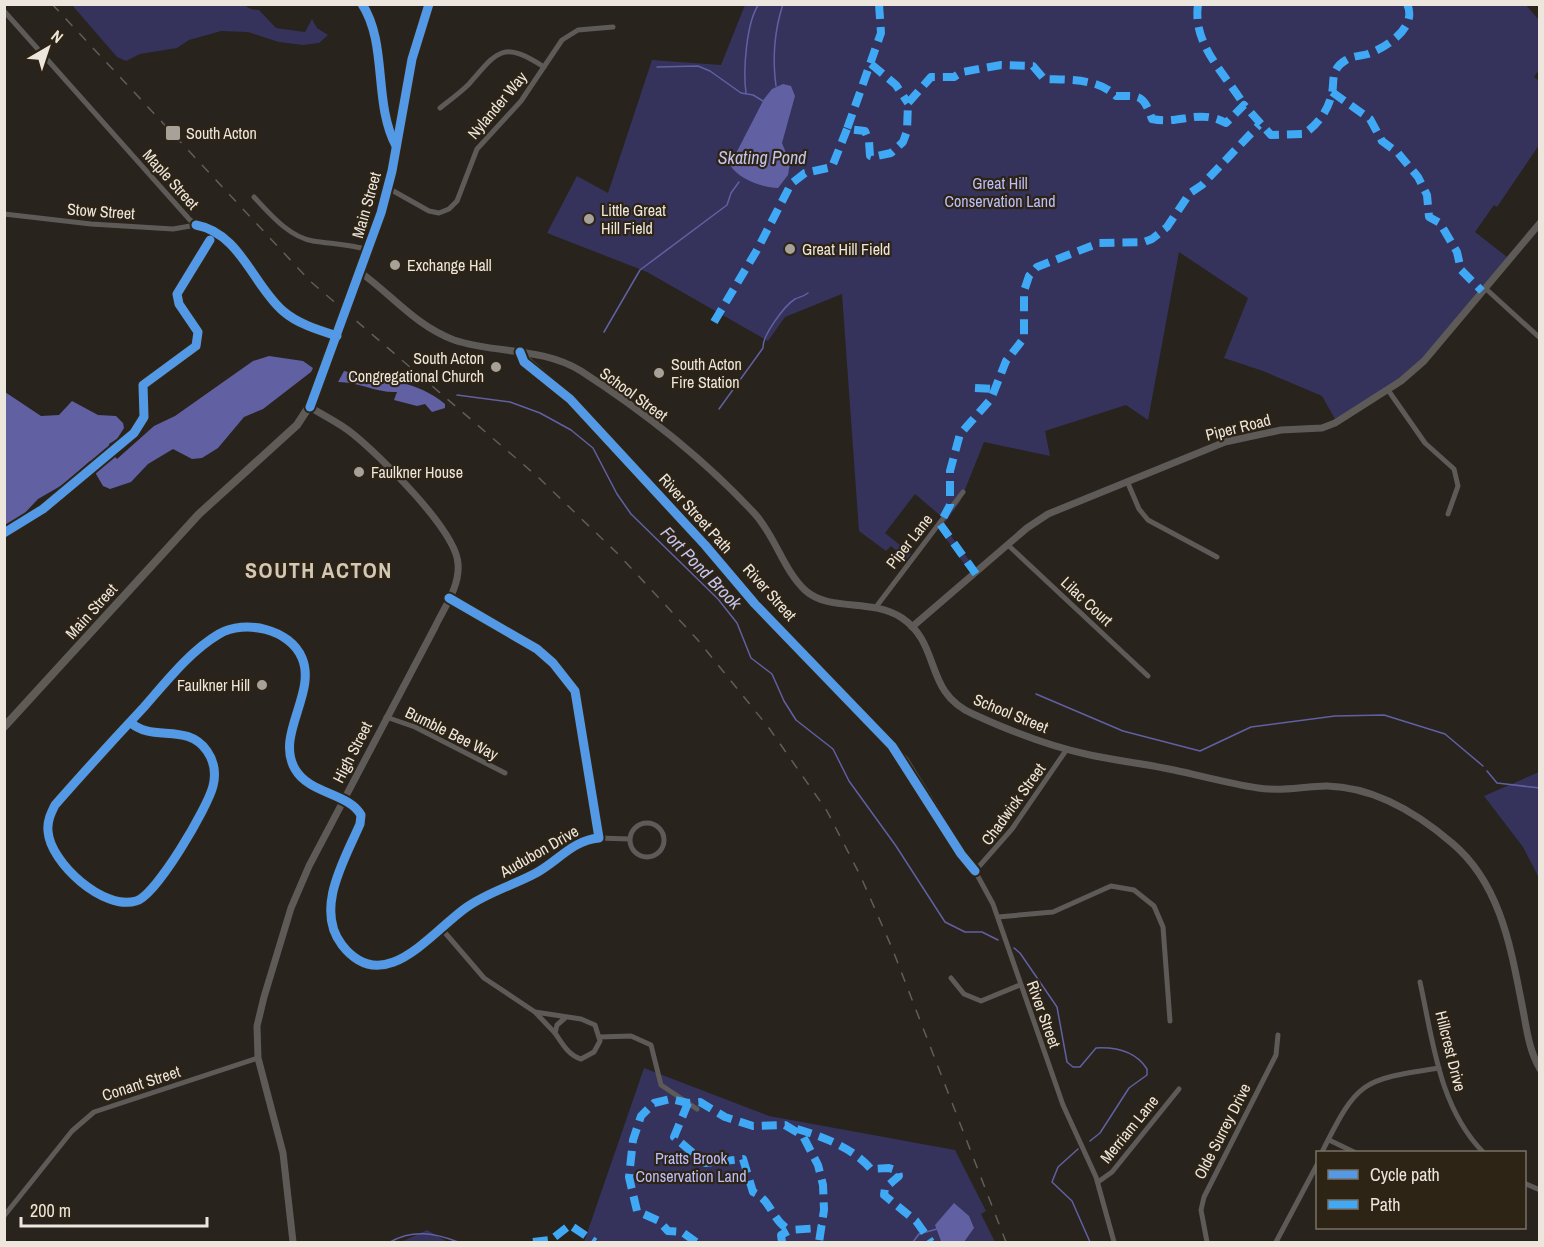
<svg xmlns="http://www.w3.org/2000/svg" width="1544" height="1247" font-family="'Archivo Narrow',sans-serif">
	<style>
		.green { fill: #35335b }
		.water { fill: #6160a3 }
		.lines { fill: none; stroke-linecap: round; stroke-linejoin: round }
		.stream { stroke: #6160a3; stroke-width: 1.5 }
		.minor { stroke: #5d5a58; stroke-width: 5 }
		.tertiary { stroke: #5d5a58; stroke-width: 7 }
		.secondary { stroke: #5f5c58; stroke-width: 8 }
		.rail { stroke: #605e59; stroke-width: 1.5; stroke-dasharray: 10 10; stroke-linecap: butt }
		.secondary-bridge { stroke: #5f5c58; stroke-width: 8 }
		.quiet { stroke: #3fa9f5; stroke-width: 8; stroke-dasharray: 15 8; stroke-linecap: butt }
		.cycleway-casing { stroke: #2e2416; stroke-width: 13 }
		.cycleway { stroke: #5399e6; stroke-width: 9 }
		.poi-dot { fill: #a7a299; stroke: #2e2416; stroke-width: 2 }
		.labels { text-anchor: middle; stroke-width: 4.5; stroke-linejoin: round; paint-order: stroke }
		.street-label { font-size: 16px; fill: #ece6dd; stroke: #2e2416 }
		.poi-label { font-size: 16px; fill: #ece6dd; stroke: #2e2416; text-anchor: start }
		.park-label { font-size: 16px; fill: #bbbefb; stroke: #2e2416 }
		.water-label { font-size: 18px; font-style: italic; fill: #c3c5ef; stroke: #2e2416 }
		.district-label { font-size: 22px; font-weight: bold; letter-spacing: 1.5px; fill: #d3c7b5; stroke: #2e2416 }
	</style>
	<rect width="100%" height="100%" fill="#28231c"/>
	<!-- green -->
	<g class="green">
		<path d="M1525,4l14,16v50l-5,7 5,4v64l-42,62 -3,-2 -19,27 32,25 -87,104 -21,18 -64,40 -13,-23 -59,-25 -39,-13 24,-60 -69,-46 -31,168 -22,-15 -81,26 5,25 -66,-14 -24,60 -17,23 32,43 -5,4 -33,-46 5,-9 -27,-23 -30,39 26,21 -4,5 -16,-13 -5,5 -27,-20 -17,-237 -57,23 -17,24 -121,-69 -100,-39 30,-57 31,17 44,-133 69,5 24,-60z"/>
		<path d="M72,5h172l7,4 8,1 17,18 29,4 7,-13 5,9 11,7 -9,8 -16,2 -24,-3 -31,-10 -27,-1 -32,9 -12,8 -37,6 -14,7 -9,-4z"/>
		<path d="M1539,772v106l-16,-31 -39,-51z"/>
		<path d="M644,1068l125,48 186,34 31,61 -5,3 14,28h-411z"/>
		<path d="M427,1230l21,12h-47z"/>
	</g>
	<!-- water -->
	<g class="water">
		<path d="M783,84l8,2 4,10 -13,47 8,20 -2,12 -10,13c-15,0 -40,-9 -48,-23l34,-66 8,-10z"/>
		<path d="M269,356l34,5 10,7 -2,4 -48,37 -19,8 -26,31 -16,10 -10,1 -19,-10 -25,15 -17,18 -21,7 -7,-3 -7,-12 2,-8 -8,-5 -26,23 -26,15 -17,18 -16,8v-133l36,24 18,-1 13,-14 26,14 18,1 7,7 1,5 -7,11 -8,5v6l8,9 37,-33 21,-10 78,-55z"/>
		<path d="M344,371c34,8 73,9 101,33v4l-13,4 -7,-8 -8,2 -23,-6 3,-8c-20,1 -38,-10 -59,-10z"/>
		<path d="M954,1203l15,13 5,12 -10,14 -23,-1 -6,-16z"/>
	</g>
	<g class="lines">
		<!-- stream -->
		<g class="stream">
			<path d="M657,67l41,-1 12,5 31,22 12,2 10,6"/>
			<path d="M776,86c-4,-29 -2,-54 7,-82"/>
			<path d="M746,93c-3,-21 0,-71 13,-89"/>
			<path d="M604,332l36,-62 87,-65 4,-12 8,-11"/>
			<path d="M457,395l53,7 30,11 31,17 22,18 24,46 14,20 87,85 19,24 14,35 21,16 12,27 12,19 37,29 16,32 47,65 49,76 20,10h17l16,8"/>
			<path d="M719,409l44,-61c-1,-12 21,-42 32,-49 4,-2 8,-2 13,-6"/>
			<path d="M1036,694l87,37 77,20 51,-24 84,-11 49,-1 61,19 38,32"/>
			<path d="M1487,771l10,12 43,5"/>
			<path d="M1014,948l6,5 37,54 10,55 6,5h7l16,-19c20,-1 40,4 51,21v6l-18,13 -29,45 -10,8"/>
			<path d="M1078,1149l-20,18 -6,15 20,19 18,41"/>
			<path d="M390,1242c23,-13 45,-9 68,0"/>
			<path d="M913,1242l6,-8 18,-5"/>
		</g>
		<!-- minor -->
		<g class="minor">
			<path d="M4,11l186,209 28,16 17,13 50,64 16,10 36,13"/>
			<path d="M440,108c10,-8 20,-15 29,-24 29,-33 33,-44 75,-17"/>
			<path d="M388,188l41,23 10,2 10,-4 8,-8 20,-52 44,-48 41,-61 16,-10 35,-3"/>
			<path d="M254,197c16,17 35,40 59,44 19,3 37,3 55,9"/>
			<path d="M4,214l87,10 82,5 23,-4"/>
			<path d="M1485,288l55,50"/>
			<path d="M520,352l53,47 132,142 61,71 140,147 69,112 18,33 70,201 33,72 18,65"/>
			<path d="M1388,390l37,53 29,26 4,17 -10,28"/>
			<path d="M1127,481l12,28 9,11 69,37"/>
			<path d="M1008,545l140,131"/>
			<path d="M876,607l87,-115"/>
			<path d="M386,717l29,10 90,46"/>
			<path d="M130,722c22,21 57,0 77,29 7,10 9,23 6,35 -5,21 -57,110 -77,115 -32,10 -86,-38 -88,-70 -1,-10 3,-18 7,-26 29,-33 59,-66 89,-98 22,-25 46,-56 75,-73 26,-15 71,-5 83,24 15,35 -27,77 -7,111 14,25 54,24 66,46l-1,9c-15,35 -46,85 -18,121 42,54 90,-14 125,-38 21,-15 47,-22 69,-34 22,-12 37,-33 63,-35l-24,-147 -22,-28 -16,-14 -88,-51"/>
			<circle cx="647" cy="840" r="17"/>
			<path d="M599,838l30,1"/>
			<path d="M975,871l37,-42 55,-80"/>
			<path d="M998,917l55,-5 58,-26 23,4 20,16 9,21 7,94"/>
			<path d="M441,928l43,50 51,34 20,21"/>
			<path d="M951,978l13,16 17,7 39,-16"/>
			<path d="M1420,982c13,59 19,125 63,170"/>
			<path d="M535,1012l46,7 14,6 5,16 -6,11 -13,7c-13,-4 -19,-16 -26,-26l2,-8 8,-7"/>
			<path d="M600,1037l31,-1 20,9 10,40 36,24"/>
			<path d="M1329,1140l25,12"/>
			<path d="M1322,1152c36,-72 39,-72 117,-84"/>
			<path d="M1098,1182l14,-10 67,-83"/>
			<path d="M1524,1183l16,7"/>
			<path d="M4,1216l68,-85 22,-19 164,-54"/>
			<path d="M1207,1242l-6,-32 3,-13 72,-142 2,-20"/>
			<path d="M1276,1242l42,-79"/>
		</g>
		<!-- tertiary -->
		<g class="tertiary">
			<path d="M362,4c26,40 11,99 34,142"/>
			<path d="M360,272c32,23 56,54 94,68 42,14 88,7 127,31 62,40 124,89 174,143 20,22 30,59 51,77 24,21 66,7 96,27 40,27 21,74 71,96 37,17 78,33 117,41 28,6 56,9 84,15 28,6 56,14 84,18 23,4 46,-2 69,-2 48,1 90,27 125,57 49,41 59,106 71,167 4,21 6,40 17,59"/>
			<path d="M912,627l115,-99 21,-14 177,-72 56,-12 41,-2 13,-5 66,-42 23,-20 116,-138"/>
			<path d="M293,1242l-10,-89 -25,-95 -1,-32 7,-29 27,-89 18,-42 126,-239c9,-19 25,-41 23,-63 -1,-33 -79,-109 -105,-130 -13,-11 -29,-18 -43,-27"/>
		</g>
		<!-- secondary -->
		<g class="secondary">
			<path d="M351,299l36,-106 25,-134 17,-55"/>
			<path d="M4,727l195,-213 98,-89 17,-26 27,-74"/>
		</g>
		<!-- rail -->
		<path class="rail" d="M52,4l258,277 229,197 79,76 79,85 72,89 58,83 34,66 31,71 114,294"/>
		<!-- secondary-bridge -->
		<path class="secondary-bridge" d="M341,325l10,-26"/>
		<!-- quiet -->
		<g class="quiet">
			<path d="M879,4l2,29 -34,96 18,2 4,10 1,15 3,1 18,-4 12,-11 4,-11 1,-28 23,-26h23l8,-5 39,-7 32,1 11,13c24,1 54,-1 72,17 25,0 27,-2 36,23 28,6 47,-11 74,4l18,-18 27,30 33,-1c13,-9 23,-22 27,-37 5,-15 -3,-26 15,-37 6,-4 15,-4 22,-6 19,-7 50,-27 39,-50"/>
			<path d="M1198,4c-6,41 27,69 46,101"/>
			<path d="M871,64l25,21 12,18"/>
			<path d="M1332,92l38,27 12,22 16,12 20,24 9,18 2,22 11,6 17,29 4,18 21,21"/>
			<path d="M714,322l43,-72 34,-66 14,-11 27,-6 15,-38"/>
			<path d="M975,388l18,1"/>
			<path d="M976,574l-36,-50 10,-19v-34l10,-37 31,-35 15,-38 18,-23v-47l5,-15 8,-9 62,-24 45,-1 8,-3 15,-12 23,-34 12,-8 57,-60"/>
			<path d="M688,1103l-14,34 31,26 38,-4 10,33c19,8 19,30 37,38"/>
			<path d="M797,1129c27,8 56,19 74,40l18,-1 9,3 1,5 -14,12 -1,7 32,26 15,21"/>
			<path d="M533,1242l18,-2 19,-15 25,17"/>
			<path d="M696,1242l-14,-10 -14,-1 -9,-10 -22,-10 -8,-34 4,-37 8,-24 13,-13 17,-4 17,4 12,-1 25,15 28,9 32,-1 18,11 15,29 5,20 1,25 -5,32"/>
			<path d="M782,1242l-1,-7 9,-5 30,-2"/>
		</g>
		<!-- cycleway casing -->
		<g class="cycleway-casing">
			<g id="cycleway">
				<path d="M362,4c26,40 11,99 34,142"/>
				<path d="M196,225c44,8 57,60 87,86 15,13 35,19 54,25"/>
				<path d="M520,352l4,10 46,37 135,146 50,59 137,142 69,108 14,17"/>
				<path d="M310,407l71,-194 11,-42 20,-112 17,-55"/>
				<path d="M4,533l39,-24 91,-76 10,-16 -1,-32 53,-39 2,-14 -19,-28 -2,-10 33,-54"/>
				<path d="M130,722c22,21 57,0 77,29 7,10 9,23 6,35 -5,21 -57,110 -77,115 -32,10 -86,-38 -88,-70 -1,-10 3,-18 7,-26 29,-33 59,-66 89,-98 22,-25 46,-56 75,-73 26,-15 71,-5 83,24 15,35 -27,77 -7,111 14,25 54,24 66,46l-1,9c-15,35 -46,85 -18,121 42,54 90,-14 125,-38 21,-15 47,-22 69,-34 22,-12 37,-33 63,-35l-24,-147 -22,-28 -16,-14 -88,-51"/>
			</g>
		</g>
		<!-- cycleway -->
		<use href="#cycleway" class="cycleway"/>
	</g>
	<!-- markers -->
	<g class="poi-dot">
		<rect x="165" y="125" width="16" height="16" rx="3"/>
		<circle cx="589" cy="219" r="6"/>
		<circle cx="790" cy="249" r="6"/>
		<circle cx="395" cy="265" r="6"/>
		<circle cx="496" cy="367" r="6"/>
		<circle cx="659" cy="373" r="6"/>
		<circle cx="359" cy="472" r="6"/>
		<circle cx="262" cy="685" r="6"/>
	</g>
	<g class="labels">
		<!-- street labels -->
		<g class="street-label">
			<text transform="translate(497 105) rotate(-50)" y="6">Nylander Way</text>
			<text transform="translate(171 179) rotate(48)" y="6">Maple Street</text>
			<text transform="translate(366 205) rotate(-74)" y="6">Main Street</text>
			<text transform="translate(101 211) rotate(4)" y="6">Stow Street</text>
			<text transform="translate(634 394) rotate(36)" y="6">School Street</text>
			<text transform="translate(1238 427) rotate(-14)" y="6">Piper Road</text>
			<text transform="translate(696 513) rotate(48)" y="6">River Street Path</text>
			<text transform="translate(909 541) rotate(-52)" y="6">Piper Lane</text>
			<text transform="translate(770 592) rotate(48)" y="6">River Street</text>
			<text transform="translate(1087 601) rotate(43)" y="6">Lilac Court</text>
			<text transform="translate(91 611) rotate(-48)" y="6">Main Street</text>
			<text transform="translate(1011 713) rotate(22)" y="6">School Street</text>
			<text transform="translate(452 733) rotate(26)" y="6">Bumble Bee Way</text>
			<text transform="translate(352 752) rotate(-63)" y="6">High Street</text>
			<text transform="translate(1013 804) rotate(-54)" y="6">Chadwick Street</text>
			<text transform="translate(539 851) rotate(-30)" y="6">Audubon Drive</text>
			<text transform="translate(1044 1014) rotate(70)" y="6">River Street</text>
			<text transform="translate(1451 1051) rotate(76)" y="6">Hillcrest Drive</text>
			<text transform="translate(141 1083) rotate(-18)" y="6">Conant Street</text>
			<text transform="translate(1129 1129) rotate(-51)" y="6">Merriam Lane</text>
			<text transform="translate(1222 1131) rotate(-63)" y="6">Olde Surrey Drive</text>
		</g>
		<!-- poi labels -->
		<g class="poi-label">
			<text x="186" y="139">South Acton</text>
			<text x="601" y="216">Little Great<tspan x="601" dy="18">Hill Field</tspan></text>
			<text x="802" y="255">Great Hill Field</text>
			<text x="407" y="271">Exchange Hall</text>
			<text x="484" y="364" text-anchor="end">South Acton<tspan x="484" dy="18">Congregational Church</tspan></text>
			<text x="671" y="370">South Acton<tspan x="671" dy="18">Fire Station</tspan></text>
			<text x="371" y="478">Faulkner House</text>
			<text x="250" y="691" text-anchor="end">Faulkner Hill</text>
		</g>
		<!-- park labels -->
		<g class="park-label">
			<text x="1000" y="189">Great Hill<tspan x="1000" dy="18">Conservation Land</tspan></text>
			<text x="691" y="1164">Pratts Brook<tspan x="691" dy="18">Conservation Land</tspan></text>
		</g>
		<!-- water labels -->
		<g class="water-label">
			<text x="762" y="164">Skating Pond</text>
			<text transform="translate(701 568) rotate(46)" y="6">Fort Pond Brook</text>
		</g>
		<!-- district labels -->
		<g class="district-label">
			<text x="319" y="578">SOUTH ACTON</text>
		</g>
	</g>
	<!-- border -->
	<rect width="1544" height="1247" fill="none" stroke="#ece6dd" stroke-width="12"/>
	<!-- legend -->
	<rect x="1316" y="1151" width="210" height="78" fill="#2e2416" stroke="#7a7266" stroke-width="1.5"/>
	<rect x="1328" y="1170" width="30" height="9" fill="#5399e6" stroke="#7a7266" stroke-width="1.5"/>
	<text x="1370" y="1181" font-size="18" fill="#ece6dd">Cycle path</text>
	<rect x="1328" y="1200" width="30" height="9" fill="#3fa9f5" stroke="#7a7266" stroke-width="1.5"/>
	<text x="1370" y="1211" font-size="18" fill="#ece6dd">Path</text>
	<!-- north arrow -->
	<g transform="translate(48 48) rotate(39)" stroke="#2e2416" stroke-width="4.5" paint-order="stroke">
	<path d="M0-4.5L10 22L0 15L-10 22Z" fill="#ece6dd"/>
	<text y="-9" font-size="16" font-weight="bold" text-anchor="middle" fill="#ece6dd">N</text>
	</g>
	<!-- scale -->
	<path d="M21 1217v9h186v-9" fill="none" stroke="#ece6dd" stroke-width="3"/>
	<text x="30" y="1217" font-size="18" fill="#ece6dd" stroke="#2e2416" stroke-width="4.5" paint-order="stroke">200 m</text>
</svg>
